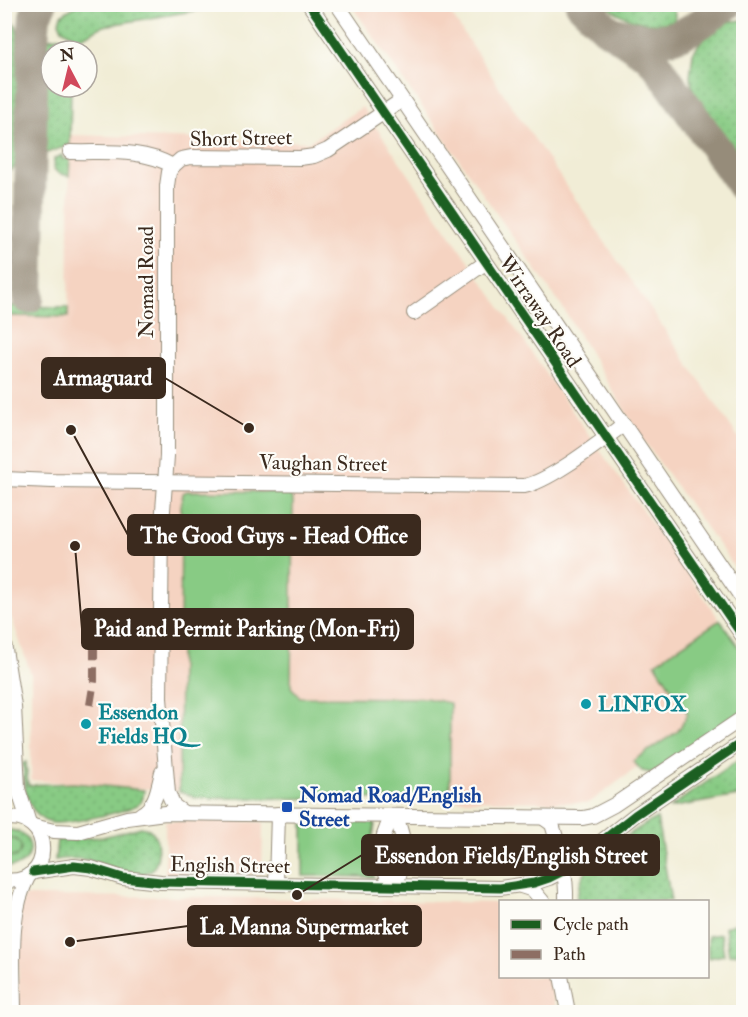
<svg xmlns="http://www.w3.org/2000/svg" width="748" height="1017" font-family="'IM FELL Double Pica',serif">
	<style>
		.built { fill: #f5d3c1 }
		.grass { fill: url(#grass-dots); stroke: #627a51; stroke-width: 1.5 }
		.green { fill: #88cb84; stroke: #627a51; stroke-width: 1.5 }
		.lines { fill: none; stroke-linecap: round; stroke-linejoin: round }
		.taxiway { stroke: #968c7a; stroke-width: 32 }
		.minor-casing { stroke: #968c7a; stroke-width: 16 }
		.minor { stroke: #fff; stroke-width: 14 }
		.quiet { stroke: #8d6e63; stroke-width: 8; stroke-dasharray: 15 8; stroke-linecap: butt }
		.cycleway-casing { stroke: #fdfcf7; stroke-width: 13 }
		.cycleway { stroke: #1b5e20; stroke-width: 9 }
		.culture-dot { fill: #0f9aa8; stroke: #fdfcf7; stroke-width: 2 }
		.transit-dot { fill: #1a4fb4; stroke: #fdfcf7; stroke-width: 2 }
		.labels { text-anchor: middle; stroke-width: 4.5; stroke-linejoin: round; paint-order: stroke }
		.street-label { font-size: 21px; fill: #3b2a1e; stroke: #fdfcf7 }
		.culture-label { font-size: 21px; font-weight: bold; fill: #0d838f; stroke: #fdfcf7; text-anchor: start }
		.transit-label { font-size: 21px; font-weight: bold; fill: #164399; stroke: #fdfcf7; text-anchor: start }
		.leader { fill: none; stroke: #3b2a1e; stroke-width: 2 }
		.callout-dot { fill: #3b2a1e; stroke: #fdfcf7; stroke-width: 2 }
		.callout { fill: #3b2a1e; stroke: #3b2a1e; stroke-width: 2 }
		.callout-label { font-size: 22px; text-anchor: middle; font-weight: bold; fill: #fff }
	</style>
	<defs>
		<pattern id="grass-dots" width="8" height="8" patternUnits="userSpaceOnUse" patternTransform="scale(1.5)"><rect width="8" height="8" fill="#88cb84"/><path d="M2 2h.1M6 6h.1" fill="none" stroke="#76ae72" stroke-width="1.8" stroke-linecap="round"/></pattern>
	</defs>
	<rect width="100%" height="100%" fill="#fdfcf7"/>
	<filter id="ink" filterUnits="userSpaceOnUse"><feTurbulence type="fractalNoise" baseFrequency=".0167" numOctaves="2"/><feDisplacementMap in="SourceGraphic" scale="12" xChannelSelector="R" yChannelSelector="G"/><feConvolveMatrix kernelMatrix="1 2 1 2 8 2 1 2 1" color-interpolation-filters="sRGB"/></filter>
	<filter id="wash" filterUnits="userSpaceOnUse"><feTurbulence type="fractalNoise" baseFrequency=".008" numOctaves="4" result="noise"/><feDisplacementMap in="SourceGraphic" scale="24" xChannelSelector="R" yChannelSelector="G"/><feGaussianBlur stdDeviation="1.35" result="paint"/><feColorMatrix in="noise" values="0 0 0 0 0 0 0 0 0 0 0 0 0 0 0 0 0 1.4 0 .05"/><feComposite in="paint" operator="in"/></filter>
	<g filter="url(#wash)">
		<rect width="100%" height="100%" fill="#f1edd6"/>
		<!-- built -->
		<g class="built">
			<path d="M351,5h94l64,97 234,342v135l-104,-145 -75,-124z"/>
			<path d="M362,107l208,301 150,212 -65,43 33,50 -10,18 -45,30 5,6 -49,36 -211,-5h-181l-18,-7 -148,-11v-106l-27,-78v-280l64,1 2,-182 239,7z"/>
			<path d="M165,821l98,1 -1,52h-97z"/>
			<path d="M483,828l60,2 9,26 -23,15h-46z"/>
			<path d="M24,896l175,1 301,6v73l49,1 7,35h-538l1,-95z"/>
		</g>
		<!-- grass -->
		<g class="grass">
			<path d="M77,5v-1l152,1 -126,21 -22,12 -6,-1 -13,-8 -3,-7 2,-7z"/>
			<path d="M606,5h67l2,10 -1,6c-24,7 -50,-1 -68,-16z"/>
			<path d="M4,15l12,10 3,14 -2,122 -3,7 -7,4v4l-3,-1z"/>
			<path d="M743,20h1l-1,146 -49,-72 -4,-17 3,-24 10,-15 22,-16z"/>
			<path d="M58,37c8,1 17,5 17,14h-24v36h20l-1,58 -23,8 -3,-2 2,-110 3,-3z"/>
			<path d="M62,155v4h8l-1,17 -11,-3 -4,-4v-10z"/>
			<path d="M5,306l63,1v10l-63,-1z"/>
			<path d="M743,757v38l-74,13z"/>
			<path d="M26,762l2,23 46,-2 70,7c-1,5 0,9 -4,13 -8,8 -72,21 -85,20 -4,0 -11,-2 -13,-4 -18,-14 -18,-37 -19,-56z"/>
			<path d="M657,818l14,83h-95c2,-9 4,-23 10,-30 13,-16 53,-45 71,-53z"/>
			<path d="M141,827l8,2 7,7c12,59 -36,33 -68,24 -11,-2 -22,-2 -33,0l2,-20 46,-3z"/>
			<path d="M11,830c29,4 23,42 -6,36l-1,-10 12,1 4,-5v-7l-4,-6 -11,1v-9z"/>
			<path d="M734,924l3,2 4,27 -12,2 -4,-28z"/>
			<path d="M721,934l3,21 -16,3v-22z"/>
		</g>
		<!-- green -->
		<g class="green">
			<path d="M187,491l102,1 4,9 -2,186 9,10 126,1 24,5v96l-253,-1 -18,-7 2,-285 2,-13z"/>
			<path d="M720,620l23,33v58l-91,62 -10,-2 -9,-10 45,-30 10,-17 -33,-51z"/>
			<path d="M371,822l4,2c-4,21 -6,32 -1,53l-71,-1v-53z"/>
			<circle cx="12" cy="848" r="9"/>
		</g>
		<g class="lines">
			<!-- taxiway -->
			<g class="taxiway">
				<path d="M581,4l25,24 41,27 10,10 87,123"/>
				<path d="M622,34c51,15 66,-2 106,-30"/>
				<path d="M28,298l5,-257 2,-25 6,-12"/>
			</g>
		</g>
	</g>
	<g filter="url(#ink)">
		<g class="lines">
			<!-- minor casing -->
			<g class="minor-casing">
				<g id="minor">
					<path d="M309,4l435,634"/>
					<path d="M337,4l407,597"/>
					<path d="M70,152c35,1 71,-4 103,14l8,-7 10,-2 109,1 14,-2 14,-6 74,-50"/>
					<path d="M173,166l-4,6 -2,14v270l-5,68 -2,174 8,95 6,13 10,7"/>
					<path d="M414,313l71,-50"/>
					<path d="M4,479l48,2 472,5c25,-4 77,-45 99,-61"/>
					<path d="M4,643l10,63 4,83 11,34"/>
					<path d="M141,814c15,-8 17,-26 21,-42"/>
					<path d="M4,819c51,-9 51,69 0,61"/>
					<path d="M545,819l7,5c8,26 15,50 14,78"/>
					<path d="M33,826l21,5 24,1 49,-14 38,-5 418,5 10,-2 21,-11 130,-88"/>
					<path d="M33,872l41,-6 17,2 32,10 38,4 339,6 34,-5 15,-5 16,-8 70,-55 109,-74"/>
					<path d="M276,883l2,-69"/>
					<path d="M391,886c-12,-28 -14,-42 1,-69"/>
					<path d="M395,886c12,-28 12,-41 1,-69"/>
					<path d="M521,886l12,4 10,12"/>
					<path d="M4,904l9,25"/>
					<path d="M561,976l7,36"/>
					<path d="M14,1012c0,-44 -7,-97 15,-137"/>
				</g>
			</g>
			<!-- minor -->
			<use href="#minor" class="minor"/>
			<!-- quiet -->
			<path class="quiet" d="M90,705l4,-24v-40"/>
			<!-- cycleway casing -->
			<g class="cycleway-casing">
				<g id="cycleway">
					<path d="M309,4l435,634"/>
					<path d="M33,872l41,-6 17,2 32,10 38,4 339,6 34,-5 15,-5 16,-8 70,-55 109,-74"/>
				</g>
			</g>
			<!-- cycleway -->
			<use href="#cycleway" class="cycleway"/>
		</g>
	</g>
	<!-- markers -->
	<g class="culture-dot">
		<circle cx="586" cy="704" r="6"/>
		<circle cx="86" cy="724" r="6"/>
	</g>
	<rect class="transit-dot" x="281" y="801" width="12" height="12" rx="3"/>
	<g class="labels">
		<!-- street labels -->
		<g class="street-label">
			<text transform="translate(241 138) rotate(-1)" y="7">Short Street</text>
			<text transform="translate(146 282) rotate(-90)" y="7">Nomad Road</text>
			<text transform="translate(540 311) rotate(56)" y="7">Wirraway Road</text>
			<text transform="translate(323 463) rotate(1)" y="7">Vaughan Street</text>
			<text transform="translate(230 865) rotate(1)" y="7">English Street</text>
		</g>
		<!-- culture labels -->
		<g class="culture-label">
			<text x="598" y="711">LINFOX</text>
			<text x="98" y="719">Essendon<tspan x="98" dy="24">Fields HQ</tspan></text>
		</g>
		<!-- transit labels -->
		<g class="transit-label">
			<text x="299" y="802">Nomad Road/English<tspan x="299" dy="24">Street</tspan></text>
		</g>
	</g>
	<!-- callouts -->
	<path class="leader" d="M249 428L165 378M71 430L128 535M75 546L82 629M297 895L362 855M70 942L188 926"/>
	<g class="callout-dot">
		<circle cx="249" cy="428" r="6"/>
		<circle cx="71" cy="430" r="6"/>
		<circle cx="75" cy="546" r="6"/>
		<circle cx="297" cy="895" r="6"/>
		<circle cx="70" cy="942" r="6"/>
	</g>
	<g class="callout">
		<rect x="42" y="358" width="123" height="40" rx="6"/>
		<rect x="128" y="515" width="292" height="40" rx="6"/>
		<rect x="82" y="609" width="331" height="40" rx="6"/>
		<rect x="362" y="835" width="297" height="40" rx="6"/>
		<rect x="188" y="906" width="233" height="40" rx="6"/>
	</g>
	<g class="callout-label">
		<text x="103" y="385">Armaguard</text>
		<text x="274" y="543">The Good Guys - Head Office</text>
		<text x="247" y="636">Paid and Permit Parking (Mon-Fri)</text>
		<text x="511" y="863">Essendon Fields/English Street</text>
		<text x="304" y="934">La Manna Supermarket</text>
	</g>
	<!-- margin -->
	<rect width="748" height="1017" fill="none" stroke="#fdfcf7" stroke-width="24"/>
	<!-- legend -->
	<rect x="499" y="900" width="210" height="78" fill="#fdfcf7" stroke="#afa8a0" stroke-width="1.5"/>
	<rect x="511" y="920" width="30" height="9" fill="#1b5e20" stroke="#afa8a0" stroke-width="1.5"/>
	<text x="553" y="930" font-size="18" fill="#3b2a1e">Cycle path</text>
	<rect x="511" y="950" width="30" height="9" fill="#8d6e63" stroke="#afa8a0" stroke-width="1.5"/>
	<text x="553" y="960" font-size="18" fill="#3b2a1e">Path</text>
	<!-- north arrow -->
	<g transform="translate(69 69) rotate(353)"><circle r="28" fill="#fdfcf7" stroke="#afa8a0" stroke-width="1.5"/>
	<path d="M0-4.5L10 22L0 15L-10 22Z" fill="#d1495b"/>
	<text y="-9" font-size="16" font-weight="bold" text-anchor="middle" fill="#3b2a1e">N</text>
	</g>
</svg>
